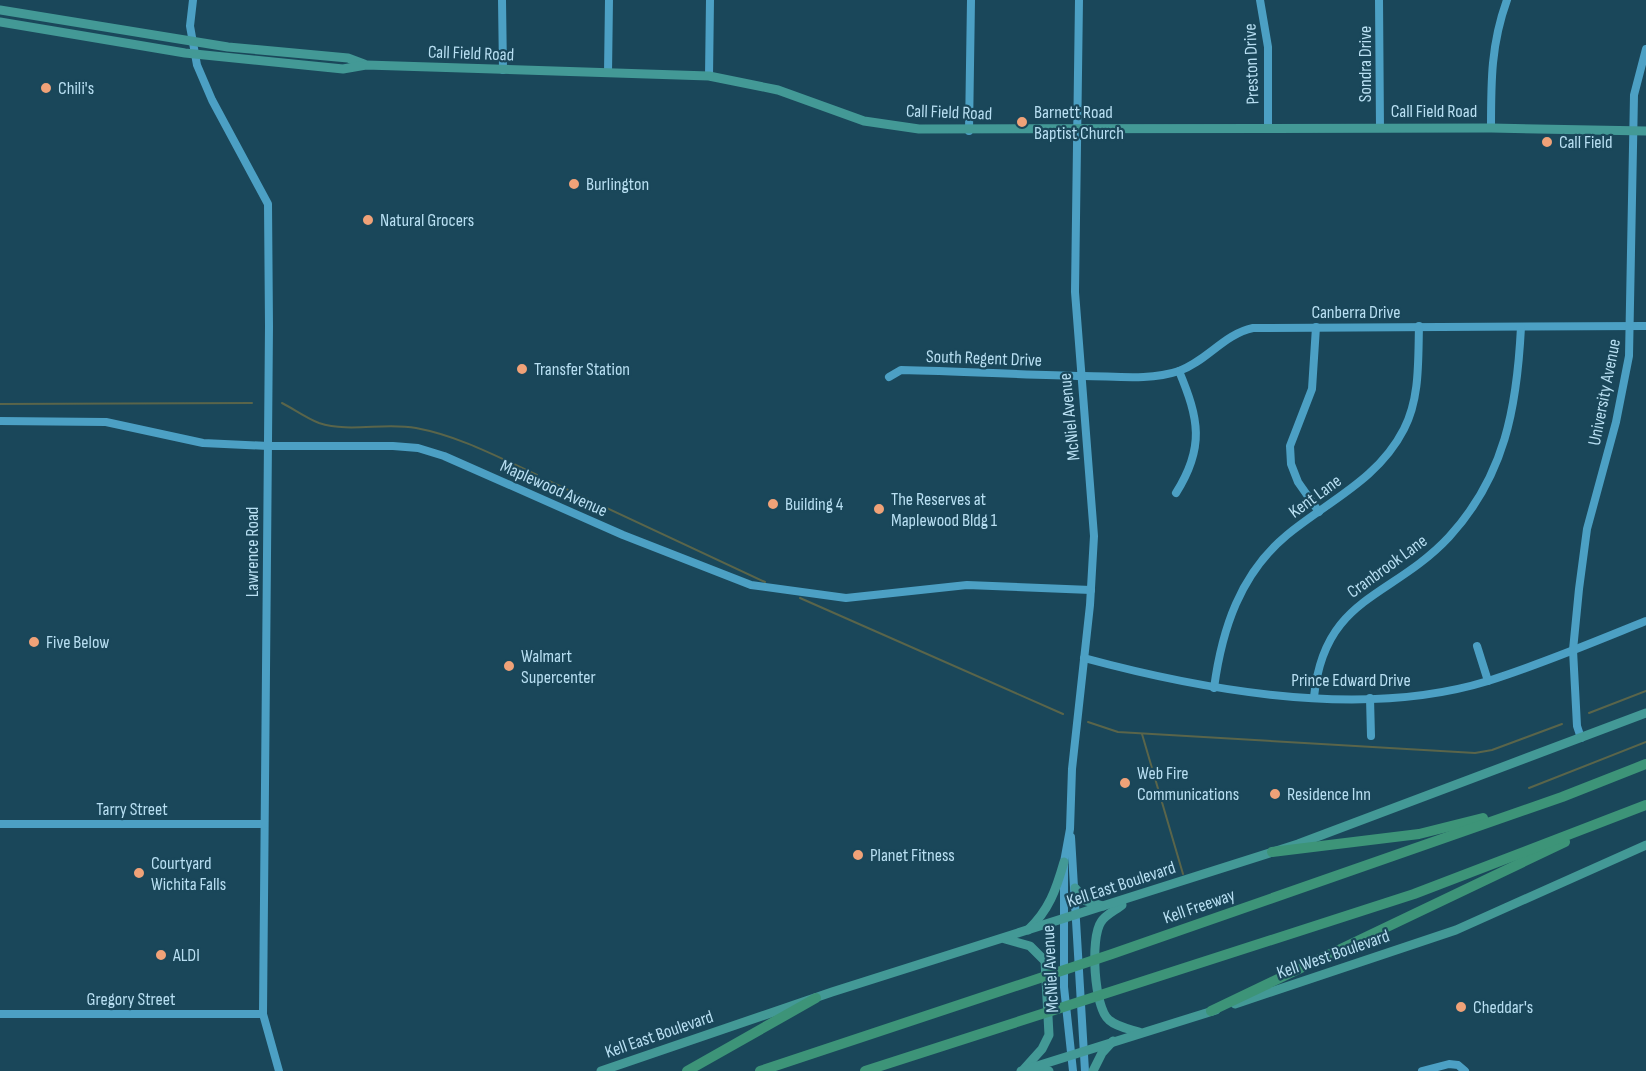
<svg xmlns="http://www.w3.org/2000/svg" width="1646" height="1071" font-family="'Sofia Sans Condensed',sans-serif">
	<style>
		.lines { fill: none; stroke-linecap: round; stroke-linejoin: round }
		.stream { stroke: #5a654a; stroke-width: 2 }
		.minor { stroke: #4ca0c4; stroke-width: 8 }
		.major { stroke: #439996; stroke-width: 9 }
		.highway { stroke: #3d9478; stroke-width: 10 }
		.poi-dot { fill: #f0a278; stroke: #1a475a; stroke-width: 2 }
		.labels { text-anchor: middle; stroke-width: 4.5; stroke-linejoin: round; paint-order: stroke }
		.street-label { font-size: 18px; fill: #b8dff2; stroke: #1a475a }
		.poi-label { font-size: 18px; fill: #b8dff2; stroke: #1a475a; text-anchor: start }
	</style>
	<rect width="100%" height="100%" fill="#1a475a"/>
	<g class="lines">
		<!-- stream -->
		<g class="stream">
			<path d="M282,403c12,6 24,15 37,20 31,10 65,-1 97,5 43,8 82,29 121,47"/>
			<path d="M0,404l252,-1"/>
			<path d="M549,481l216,101"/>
			<path d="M800,598l263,116"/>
			<path d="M1589,713l57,-22"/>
			<path d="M1088,722l30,10 357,21 17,-3 70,-26"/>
			<path d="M1142,734l41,140"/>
			<path d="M1529,788l117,-46"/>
		</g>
		<!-- minor -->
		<g class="minor">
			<path d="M193,0l-3,26 7,39 15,35 56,104 1,122 -6,688 16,57"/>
			<path d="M502,0l1,70"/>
			<path d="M1260,0l8,47v81"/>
			<path d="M1379,0l1,128"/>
			<path d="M608,73l1,-73"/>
			<path d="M709,76l1,-76"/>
			<path d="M1491,128c0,-47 0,-84 16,-128"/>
			<path d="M969,131l2,-131"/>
			<path d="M1316,327l-4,62 -22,57 1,18 7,18 21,30"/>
			<path d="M889,377l12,-7c61,1 122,5 183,6 30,0 65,5 95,-5 28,-10 45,-37 74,-43l393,-2"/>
			<path d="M0,421l106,1 97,21 65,3h125l25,2 26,8 179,79 128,50 95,13 121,-13 124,5"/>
			<path d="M1176,493c29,-46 23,-74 3,-122"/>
			<path d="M1477,646l11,35"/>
			<path d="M1084,658c122,33 281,61 404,23 54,-17 106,-39 158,-60"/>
			<path d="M1214,688c8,-59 26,-114 73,-153 41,-34 91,-55 117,-106 16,-31 14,-68 15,-103"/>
			<path d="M1314,697c10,-101 77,-98 135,-160 56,-61 68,-130 72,-210"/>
			<path d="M1370,698l1,38"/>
			<path d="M1581,738l-4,-12 -4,-76 6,-61 8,-60 29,-107 13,-66 5,-261 12,-46"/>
			<path d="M0,824h264"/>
			<path d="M1071,837l14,234"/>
			<path d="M0,1014h263"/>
			<path d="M1073,1071l-9,-84v-125l6,-33 2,-60 18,-164 4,-69 -19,-244 4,-292"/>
			<path d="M1422,1071l27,-7 9,1 7,6"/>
		</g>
		<!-- major -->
		<g class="major">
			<path d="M0,10l228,37 120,11 16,6"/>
			<path d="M0,22l185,31 158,16 23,-4 343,11 69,14 86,31 55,8 572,-1 155,3"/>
			<path d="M1075,888l11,13 17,5"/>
			<path d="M1122,905c-6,5 -17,10 -21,17 -11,16 -7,86 8,98 8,7 20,9 30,12"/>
			<path d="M1028,930c21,-20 28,-40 36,-68"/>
			<path d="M1005,939l25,7 15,15 4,74 -7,14 -18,20"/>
			<path d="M1235,1004l221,-74 190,-85"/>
			<path d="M1033,1068l16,3"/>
			<path d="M601,1071l231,-79 466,-148 348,-131"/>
			<path d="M1021,1071l195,-61"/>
			<path d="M1093,1071l9,-18 11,-12"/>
		</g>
		<!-- highway -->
		<g class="highway">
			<path d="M1272,852l147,-18 64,-16"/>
			<path d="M1211,1011l354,-169"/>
			<path d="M687,1071l129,-73"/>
			<path d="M760,1071l352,-117 450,-157 84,-33"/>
			<path d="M865,1071l549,-177 232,-89"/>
		</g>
	</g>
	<!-- markers -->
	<g class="poi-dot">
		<circle cx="46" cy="88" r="6"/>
		<circle cx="1022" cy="122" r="6"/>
		<circle cx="1547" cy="142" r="6"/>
		<circle cx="574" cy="184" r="6"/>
		<circle cx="368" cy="220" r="6"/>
		<circle cx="522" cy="369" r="6"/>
		<circle cx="773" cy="504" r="6"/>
		<circle cx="879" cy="509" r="6"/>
		<circle cx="34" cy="642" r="6"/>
		<circle cx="509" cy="666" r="6"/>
		<circle cx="1125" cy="783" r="6"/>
		<circle cx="1275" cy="794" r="6"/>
		<circle cx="858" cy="855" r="6"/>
		<circle cx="139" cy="873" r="6"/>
		<circle cx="161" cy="955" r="6"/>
		<circle cx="1461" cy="1007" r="6"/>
	</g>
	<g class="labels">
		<!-- street labels -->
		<g class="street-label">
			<text transform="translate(471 53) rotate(2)" y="6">Call Field Road</text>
			<text transform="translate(1251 64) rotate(-92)" y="6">Preston Drive</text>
			<text transform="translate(1365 64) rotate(-90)" y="6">Sondra Drive</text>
			<text x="1434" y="117">Call Field Road</text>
			<text transform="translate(949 112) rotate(2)" y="6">Call Field Road</text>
			<text x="1356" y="318">Canberra Drive</text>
			<text transform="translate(984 358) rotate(2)" y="6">South Regent Drive</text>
			<text transform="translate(1604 392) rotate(-79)" y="6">University Avenue</text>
			<text transform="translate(1069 417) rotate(-96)" y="6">McNiel Avenue</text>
			<text transform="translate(554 488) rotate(24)" y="6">Maplewood Avenue</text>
			<text transform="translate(1315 496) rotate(-36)" y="6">Kent Lane</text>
			<text transform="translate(252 552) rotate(-90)" y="6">Lawrence Road</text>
			<text transform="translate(1387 566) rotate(-36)" y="6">Cranbrook Lane</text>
			<text x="1351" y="686">Prince Edward Drive</text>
			<text x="132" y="815">Tarry Street</text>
			<text transform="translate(1121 884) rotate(-18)" y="6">Kell East Boulevard</text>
			<text transform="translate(1199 906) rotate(-19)" y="6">Kell Freeway</text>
			<text transform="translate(1333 954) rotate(-19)" y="6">Kell West Boulevard</text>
			<text transform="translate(1050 969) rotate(-93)" y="6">McNiel Avenue</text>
			<text x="131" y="1005">Gregory Street</text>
			<text transform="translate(659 1034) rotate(-19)" y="6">Kell East Boulevard</text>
		</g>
		<!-- poi labels -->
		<g class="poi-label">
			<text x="58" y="94">Chili's</text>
			<text x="1034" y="118">Barnett Road<tspan x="1034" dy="21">Baptist Church</tspan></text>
			<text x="1559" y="148">Call Field</text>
			<text x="586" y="190">Burlington</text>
			<text x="380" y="226">Natural Grocers</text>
			<text x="534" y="375">Transfer Station</text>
			<text x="891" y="505">The Reserves at<tspan x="891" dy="21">Maplewood Bldg 1</tspan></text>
			<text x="785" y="510">Building 4</text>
			<text x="46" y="648">Five Below</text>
			<text x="521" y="662">Walmart<tspan x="521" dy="21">Supercenter</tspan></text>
			<text x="1137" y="779">Web Fire<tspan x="1137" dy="21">Communications</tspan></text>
			<text x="1287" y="800">Residence Inn</text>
			<text x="870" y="861">Planet Fitness</text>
			<text x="151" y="869">Courtyard<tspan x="151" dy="21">Wichita Falls</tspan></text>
			<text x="173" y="961">ALDI</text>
			<text x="1473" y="1013">Cheddar's</text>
		</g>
	</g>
</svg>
